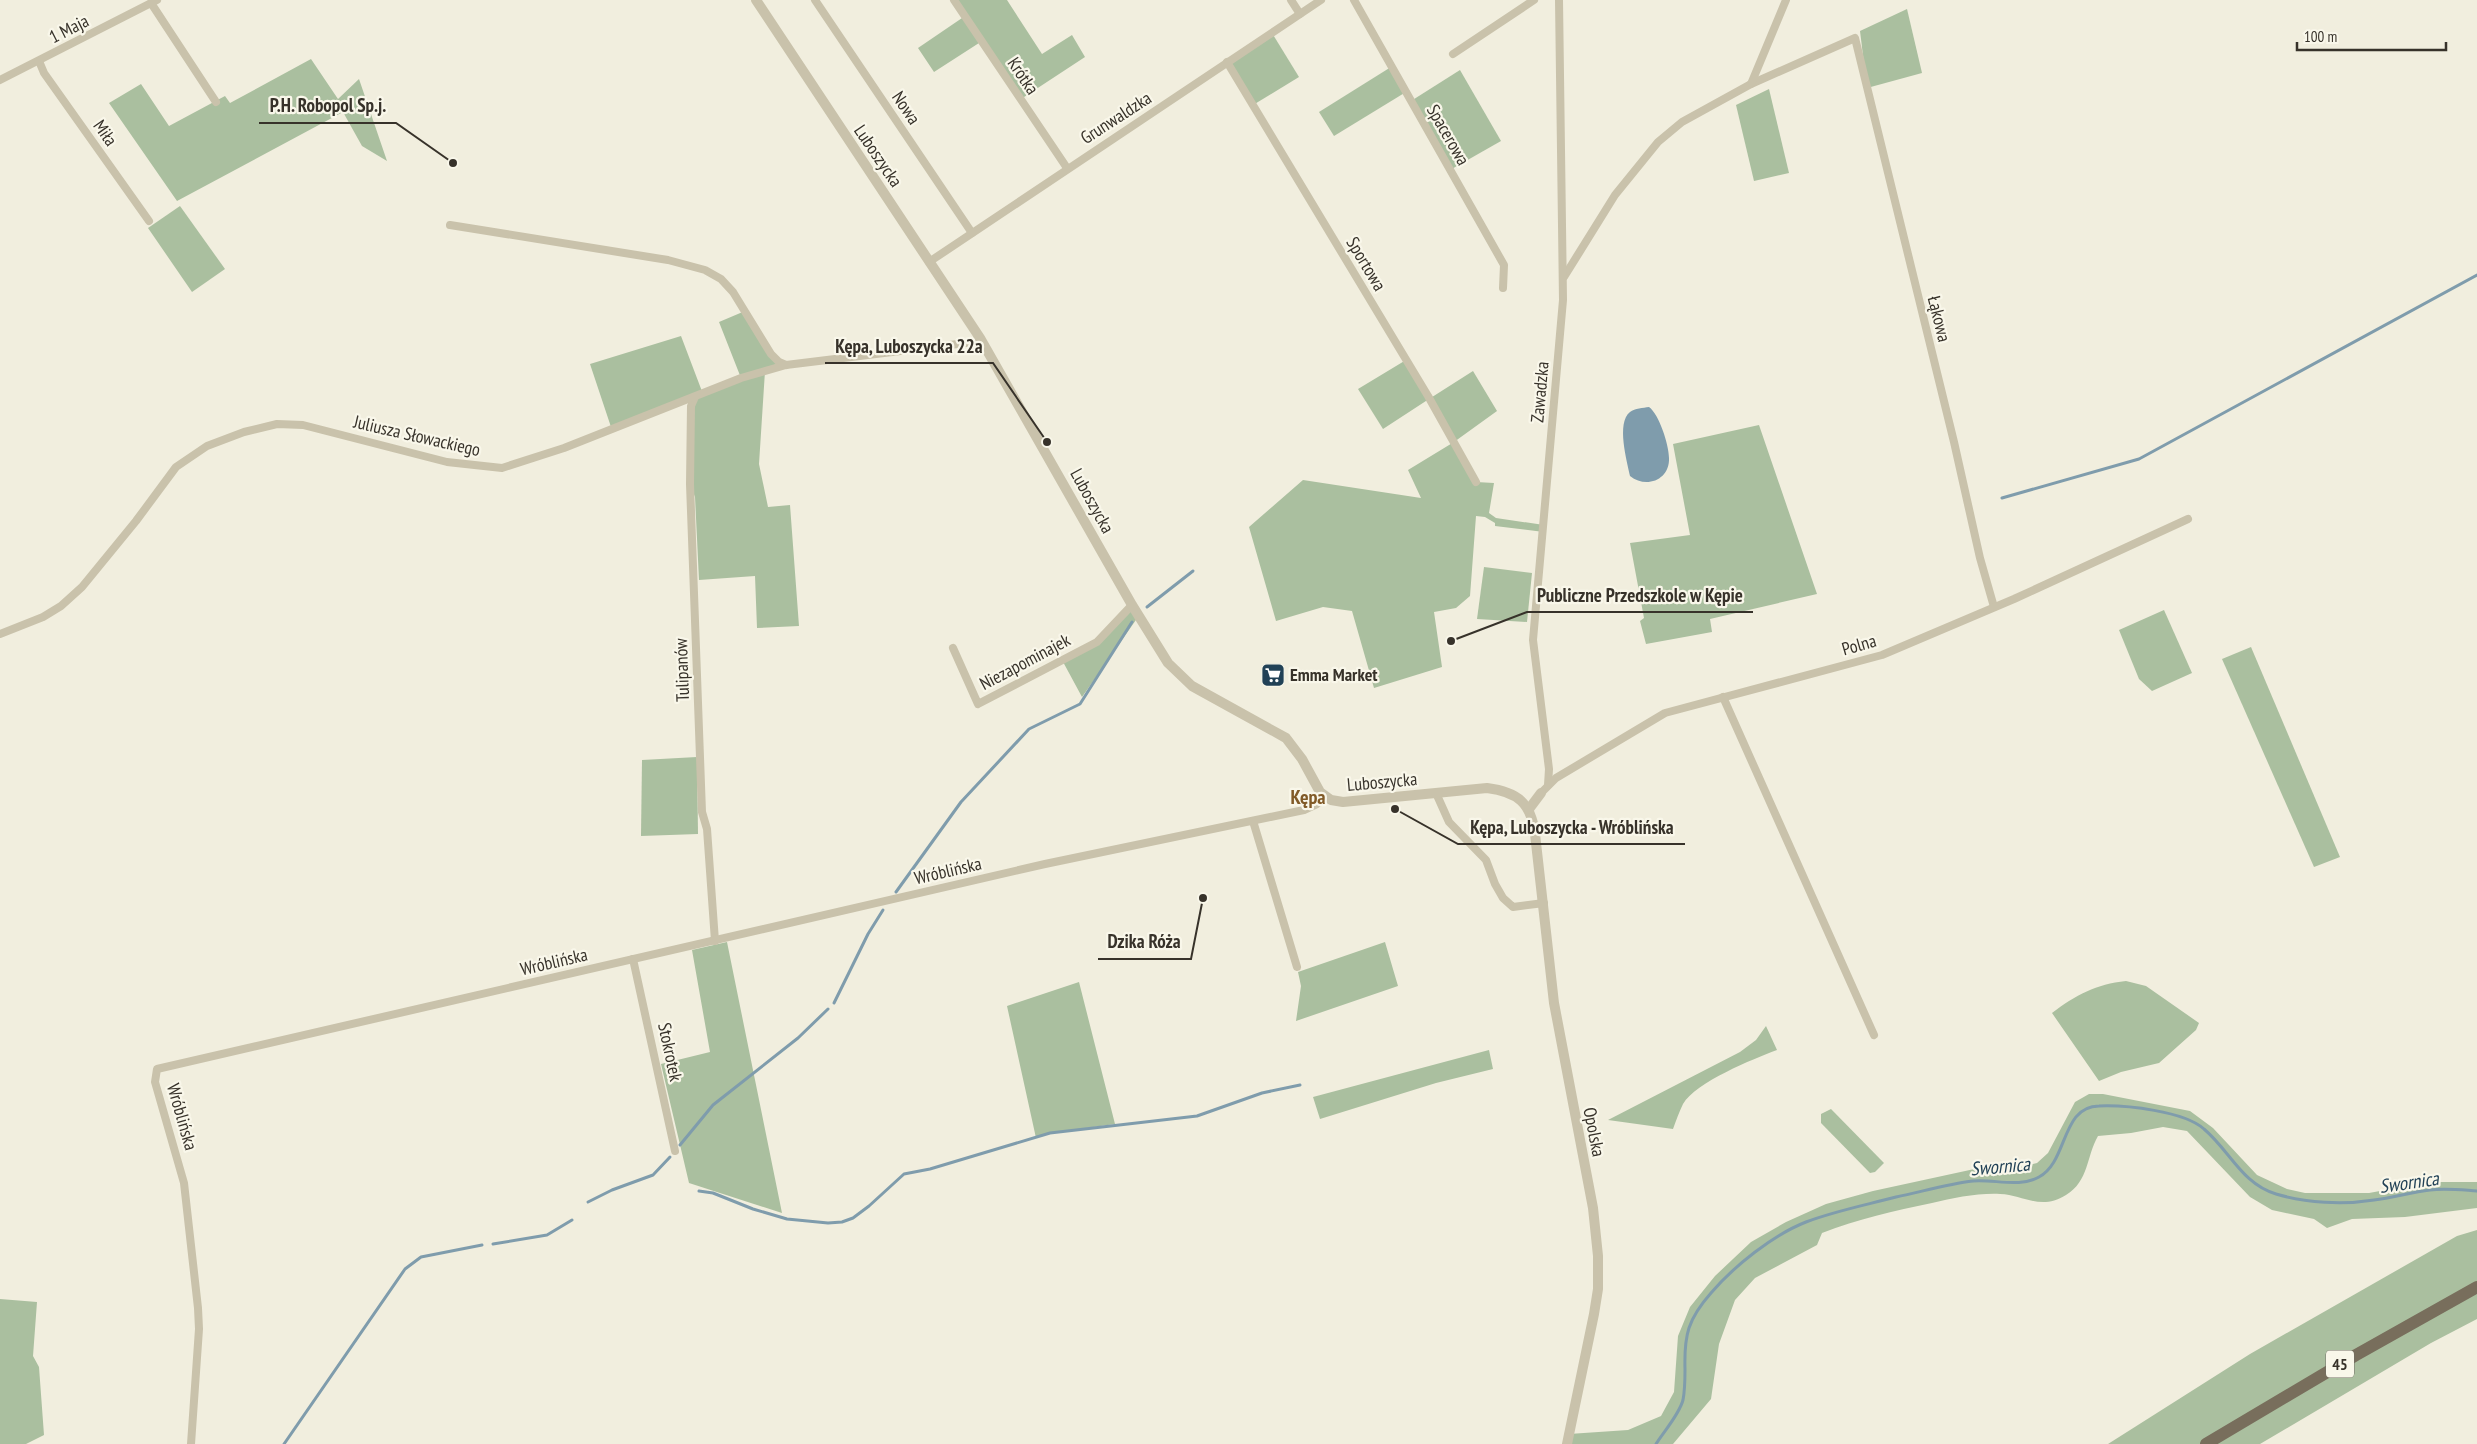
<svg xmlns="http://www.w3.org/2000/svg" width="2477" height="1444" font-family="'PT Sans Narrow',sans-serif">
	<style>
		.green { fill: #aabf9f }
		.water { fill: #7f9cac }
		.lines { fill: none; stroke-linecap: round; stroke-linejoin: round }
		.stream { stroke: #7f9cac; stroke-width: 3 }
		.minor { stroke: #c9c2ab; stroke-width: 8 }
		.tertiary { stroke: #c9c2ab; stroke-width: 10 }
		.primary { stroke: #786e5c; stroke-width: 12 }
		.labels { text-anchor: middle; stroke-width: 4.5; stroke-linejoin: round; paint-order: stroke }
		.shield { fill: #f9f7ea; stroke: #716d64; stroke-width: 1 }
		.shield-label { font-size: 16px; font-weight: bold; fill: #37322a }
		.street-label { font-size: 18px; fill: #37322a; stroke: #f9f7ea }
		.poi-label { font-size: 18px; font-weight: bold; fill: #37322a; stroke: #f9f7ea; text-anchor: start }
		.water-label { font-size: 19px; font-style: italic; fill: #214156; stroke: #f9f7ea }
		.quarter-label { font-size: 20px; font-weight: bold; fill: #815a27; stroke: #f9f7ea }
		.leader { fill: none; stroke: #37322a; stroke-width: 2 }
		.callout-dot { fill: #37322a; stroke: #f9f7ea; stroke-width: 2 }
		.callout-label { font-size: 19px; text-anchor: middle; font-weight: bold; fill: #37322a; stroke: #f9f7ea; stroke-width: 4.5; stroke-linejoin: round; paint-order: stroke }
	</style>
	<rect width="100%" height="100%" fill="#f1eede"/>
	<!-- green -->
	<g class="green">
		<path d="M954,0h53l35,54 30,-19 13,22 -64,42 -42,-56 -45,29 -16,-24 47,-32z"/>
		<path d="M1907,9l15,64 -55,15 -7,-57z"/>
		<path d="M1272,33l27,44 -46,28 -26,-43z"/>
		<path d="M311,59l27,40 21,-20 28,82 -25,-15 -19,-34 -166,89 -68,-98 32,-19 28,42 56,-30 5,7z"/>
		<path d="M1391,67l15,25 -72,44 -15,-24z"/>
		<path d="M1460,70l41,71 -51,29 -39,-69z"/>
		<path d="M1769,89l20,84 -35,8 -18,-76z"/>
		<path d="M180,206l45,63 -33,23 -44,-64z"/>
		<path d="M745,311l34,51 -14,9 -6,93 9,43 22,-2 9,121 -42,2 -2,-52 -56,4 -4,-83 -5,-13 4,-86 -82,32 -22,-66 91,-28 22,58 38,-16 -22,-56z"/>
		<path d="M1406,360l23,39 44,-28 24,40 -43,31 22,40 18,1 -5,30 7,5 48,7v7l-49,-6v-3l-10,-6 -9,-1 -6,80 -14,12 -22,4 8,55 -68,21 -22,-77 -29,-4 -47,14 -27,-94 54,-47 118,18 -13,-28 46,-28 -25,-43 -46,30 -25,-40z"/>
		<path d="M1759,425l58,169 -107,25 2,13 -66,12 -6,-23 4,-3 -14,-75 60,-8 -17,-91z"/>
		<path d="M1484,567l48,6 -5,49 -50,-3z"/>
		<path d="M1132,605l6,12 -56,80 -20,-37 35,-18z"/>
		<path d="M2164,610l28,63 -40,18 -13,-12 -20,-49z"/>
		<path d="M2251,647l89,210 -26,10 -92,-208z"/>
		<path d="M697,757l1,77 -57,2 1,-76z"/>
		<path d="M727,942l55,271 -93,-30 -28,-119 49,-12 -18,-102z"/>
		<path d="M1385,942l13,44 -102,35 5,-35 -3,-14z"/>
		<path d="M2126,981l20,5 53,37 -3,7 -37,33 -38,9 -22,9 -47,-68c24,-18 44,-29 74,-32z"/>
		<path d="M1079,982l36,142 -65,9 -14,5 -29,-132z"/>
		<path d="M1766,1026l11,24c-24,9 -81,32 -94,54 -4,8 -7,17 -10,25l-65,-9 132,-68 16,-12z"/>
		<path d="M1489,1050l4,19 -57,14 -116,36 -7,-22z"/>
		<path d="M2089,1094h14l87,17 23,17 44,47 30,14 18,4h64l60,-11h48v26l-72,9 -53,2 -25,9 -13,-9 -42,-9 -22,-13 -63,-66 -24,-4 -32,6 -33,3c-12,21 -9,45 -32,59 -25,16 -42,0 -66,-1 -23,-1 -46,4 -68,9 -38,8 -74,16 -110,30l-5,12 -62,33 -20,22 -16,44 -8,55 -38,45h-106l2,-10 59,-4 33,-14 13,-24 4,-56 12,-29 25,-31 36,-34 35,-20 40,-18 47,-13 106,-23 41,-1 17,-4 11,-10 27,-51z"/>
		<path d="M1831,1109l53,54 -9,9 -5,1 -49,-50v-9z"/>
		<path d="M2477,1230v89l-46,24 -171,101h-152l142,-90 207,-118z"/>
		<path d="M0,1299l37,3 -4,54 6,11 5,68 -18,9h-26z"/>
	</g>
	<!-- water -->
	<path class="water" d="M1649,407c10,7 20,38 20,51 1,22 -23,31 -39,18 -3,-15 -14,-53 0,-64 5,-4 13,-4 19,-5z"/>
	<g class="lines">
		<!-- stream -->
		<g class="stream">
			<path d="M2002,498l137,-39 338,-184"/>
			<path d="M1147,607l46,-36"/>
			<path d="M896,892l65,-90 68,-73 51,-25 52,-82"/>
			<path d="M834,1003l34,-69 15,-24"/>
			<path d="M680,1145l33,-40 85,-67 30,-29"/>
			<path d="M699,1191l14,2 40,16 34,10 41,4 14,-1 11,-4 16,-12 35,-32 26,-5 120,-36 147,-17 65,-23 38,-8"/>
			<path d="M588,1202l24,-12 41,-15 17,-18"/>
			<path d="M493,1244l54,-9 25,-15"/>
			<path d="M284,1444l121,-175 16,-12 61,-12"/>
			<path d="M1656,1444c8,-13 23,-29 27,-44 2,-10 2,-21 2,-31 -1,-34 3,-50 26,-76 23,-27 62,-58 95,-71 29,-11 60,-17 90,-25 25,-5 51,-13 77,-16 21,-2 47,7 66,-4 29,-15 22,-71 60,-71 27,-1 85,5 105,23 26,22 38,55 72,65 30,9 67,11 98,6 19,-2 37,-8 56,-10 16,-2 32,0 47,1"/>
		</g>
		<!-- minor -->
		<g class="minor">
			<path d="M815,0l157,233"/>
			<path d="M954,0l113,168"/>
			<path d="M1291,0l9,14"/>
			<path d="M1354,0l150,265 -1,23"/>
			<path d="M151,3l65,99"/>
			<path d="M1453,54l81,-54"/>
			<path d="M39,61l5,12 105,148"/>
			<path d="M1227,62l201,334 48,86"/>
			<path d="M0,80l157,-80"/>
			<path d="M1751,84l104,-46 99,404 26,116 14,49"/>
			<path d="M450,225l218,35 37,10 16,9 12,13 38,62 8,8 7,3"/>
			<path d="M929,262l392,-262"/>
			<path d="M1564,277l51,-82 43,-53 24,-20 69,-38 35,-84"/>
			<path d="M695,397l-4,9 -1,78 12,328 5,17 8,112"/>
			<path d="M0,634l43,-17 18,-11 21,-19 54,-66 40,-54 31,-21 37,-14 33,-8 26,1 144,37 55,6 62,-20 177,-70 45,-13 188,-23 6,-4"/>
			<path d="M953,648l25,56 119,-62 35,-37"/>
			<path d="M1723,697l151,338"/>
			<path d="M1548,785l1,-16 -16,-129 30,-340 -4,-300"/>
			<path d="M1436,793l13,29 37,38 9,24 8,14 10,9 31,-4"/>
			<path d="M1541,793l15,-15 109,-65 217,-58 132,-56 174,-80"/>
			<path d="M1253,821l44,146"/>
			<path d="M633,959l42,192"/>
			<path d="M191,1444l8,-115 -1,-21 -14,-125 -29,-101 2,-13 888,-205 259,-54 13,-6 8,-7"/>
		</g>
		<!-- tertiary -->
		<g class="tertiary">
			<path d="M756,0l224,338 152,267 36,58 24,23 94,52 16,21 18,33 11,8 12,2 144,-14c31,4 44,15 48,46l19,169 39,205 5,48v33l-4,25 -27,130"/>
			<path d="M1529,809l12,-16"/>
		</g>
		<!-- primary -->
		<path class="primary" d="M2206,1444l150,-89 121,-68"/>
	</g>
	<!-- icons -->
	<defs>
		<g id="supermarket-square" transform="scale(1.25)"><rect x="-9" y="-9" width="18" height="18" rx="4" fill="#214156" stroke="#f9f7ea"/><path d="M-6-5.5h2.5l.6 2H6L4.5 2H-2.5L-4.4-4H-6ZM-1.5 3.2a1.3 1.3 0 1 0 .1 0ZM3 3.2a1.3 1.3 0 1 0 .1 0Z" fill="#fff"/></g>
	</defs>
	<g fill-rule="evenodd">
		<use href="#supermarket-square" x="1273" y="675"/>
	</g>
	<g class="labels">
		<!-- shield labels -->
		<rect class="shield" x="2326" y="1350.5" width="28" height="27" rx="4"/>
		<g class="shield-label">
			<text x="2340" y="1370">45</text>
		</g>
		<!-- street labels -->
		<g class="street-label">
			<text transform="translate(69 29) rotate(-27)" y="6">1 Maja</text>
			<text transform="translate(1023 76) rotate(56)" y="6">Krótka</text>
			<text transform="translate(906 108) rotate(56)" y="6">Nowa</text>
			<text transform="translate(1116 118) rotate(-33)" y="6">Grunwaldzka</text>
			<text transform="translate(105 133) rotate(55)" y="6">Miła</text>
			<text transform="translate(1448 135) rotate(60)" y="6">Spacerowa</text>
			<text transform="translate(878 156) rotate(56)" y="6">Luboszycka</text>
			<text transform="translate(1366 264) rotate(59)" y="6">Sportowa</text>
			<text transform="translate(1939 319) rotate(76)" y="6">Łąkowa</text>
			<text transform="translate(1540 392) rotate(-85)" y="6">Zawadzka</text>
			<text transform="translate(417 436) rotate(13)" y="6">Juliusza Słowackiego</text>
			<text transform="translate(1092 501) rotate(61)" y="6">Luboszycka</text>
			<text transform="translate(1859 645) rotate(-16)" y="6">Polna</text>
			<text transform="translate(1025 662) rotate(-28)" y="6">Niezapominajek</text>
			<text transform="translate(682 670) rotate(-92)" y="6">Tulipanów</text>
			<text transform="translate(1382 782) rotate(-5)" y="6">Luboszycka</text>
			<text transform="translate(948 871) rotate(-13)" y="6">Wróblińska</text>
			<text transform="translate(554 962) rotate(-13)" y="6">Wróblińska</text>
			<text transform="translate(670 1052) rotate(78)" y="6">Stokrotek</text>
			<text transform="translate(182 1117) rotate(74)" y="6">Wróblińska</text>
			<text transform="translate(1594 1132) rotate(79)" y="6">Opolska</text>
		</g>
		<!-- poi labels -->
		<g class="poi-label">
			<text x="1290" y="681">Emma Market</text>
		</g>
		<!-- water labels -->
		<g class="water-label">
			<text transform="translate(2000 1166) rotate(-5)" y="7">Swornica</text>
			<text transform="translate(2409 1182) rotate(-8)" y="7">Swornica</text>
		</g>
		<!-- quarter labels -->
		<g class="quarter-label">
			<text x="1308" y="804">Kępa</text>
		</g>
	</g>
	<!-- callouts -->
	<path class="leader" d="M453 163L396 123H259M1047 442L993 363H825M1451 641L1527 612H1753M1395 809L1458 844H1685M1203 898L1191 959H1098"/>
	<g class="callout-dot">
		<circle cx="453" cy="163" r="5"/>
		<circle cx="1047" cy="442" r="5"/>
		<circle cx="1451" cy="641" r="5"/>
		<circle cx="1395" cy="809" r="5"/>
		<circle cx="1203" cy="898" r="5"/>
	</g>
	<g class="callout-label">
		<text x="328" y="112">P.H. Robopol Sp.j.</text>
		<text x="909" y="353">Kępa, Luboszycka 22a</text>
		<text x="1640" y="602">Publiczne Przedszkole w Kępie</text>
		<text x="1572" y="834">Kępa, Luboszycka - Wróblińska</text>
		<text x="1144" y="948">Dzika Róża</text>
	</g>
	<!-- scale -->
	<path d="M2297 42v8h149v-8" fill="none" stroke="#37322a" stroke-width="2.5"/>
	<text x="2304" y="42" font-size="15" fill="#37322a" stroke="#f9f7ea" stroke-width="4" paint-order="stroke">100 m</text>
</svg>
